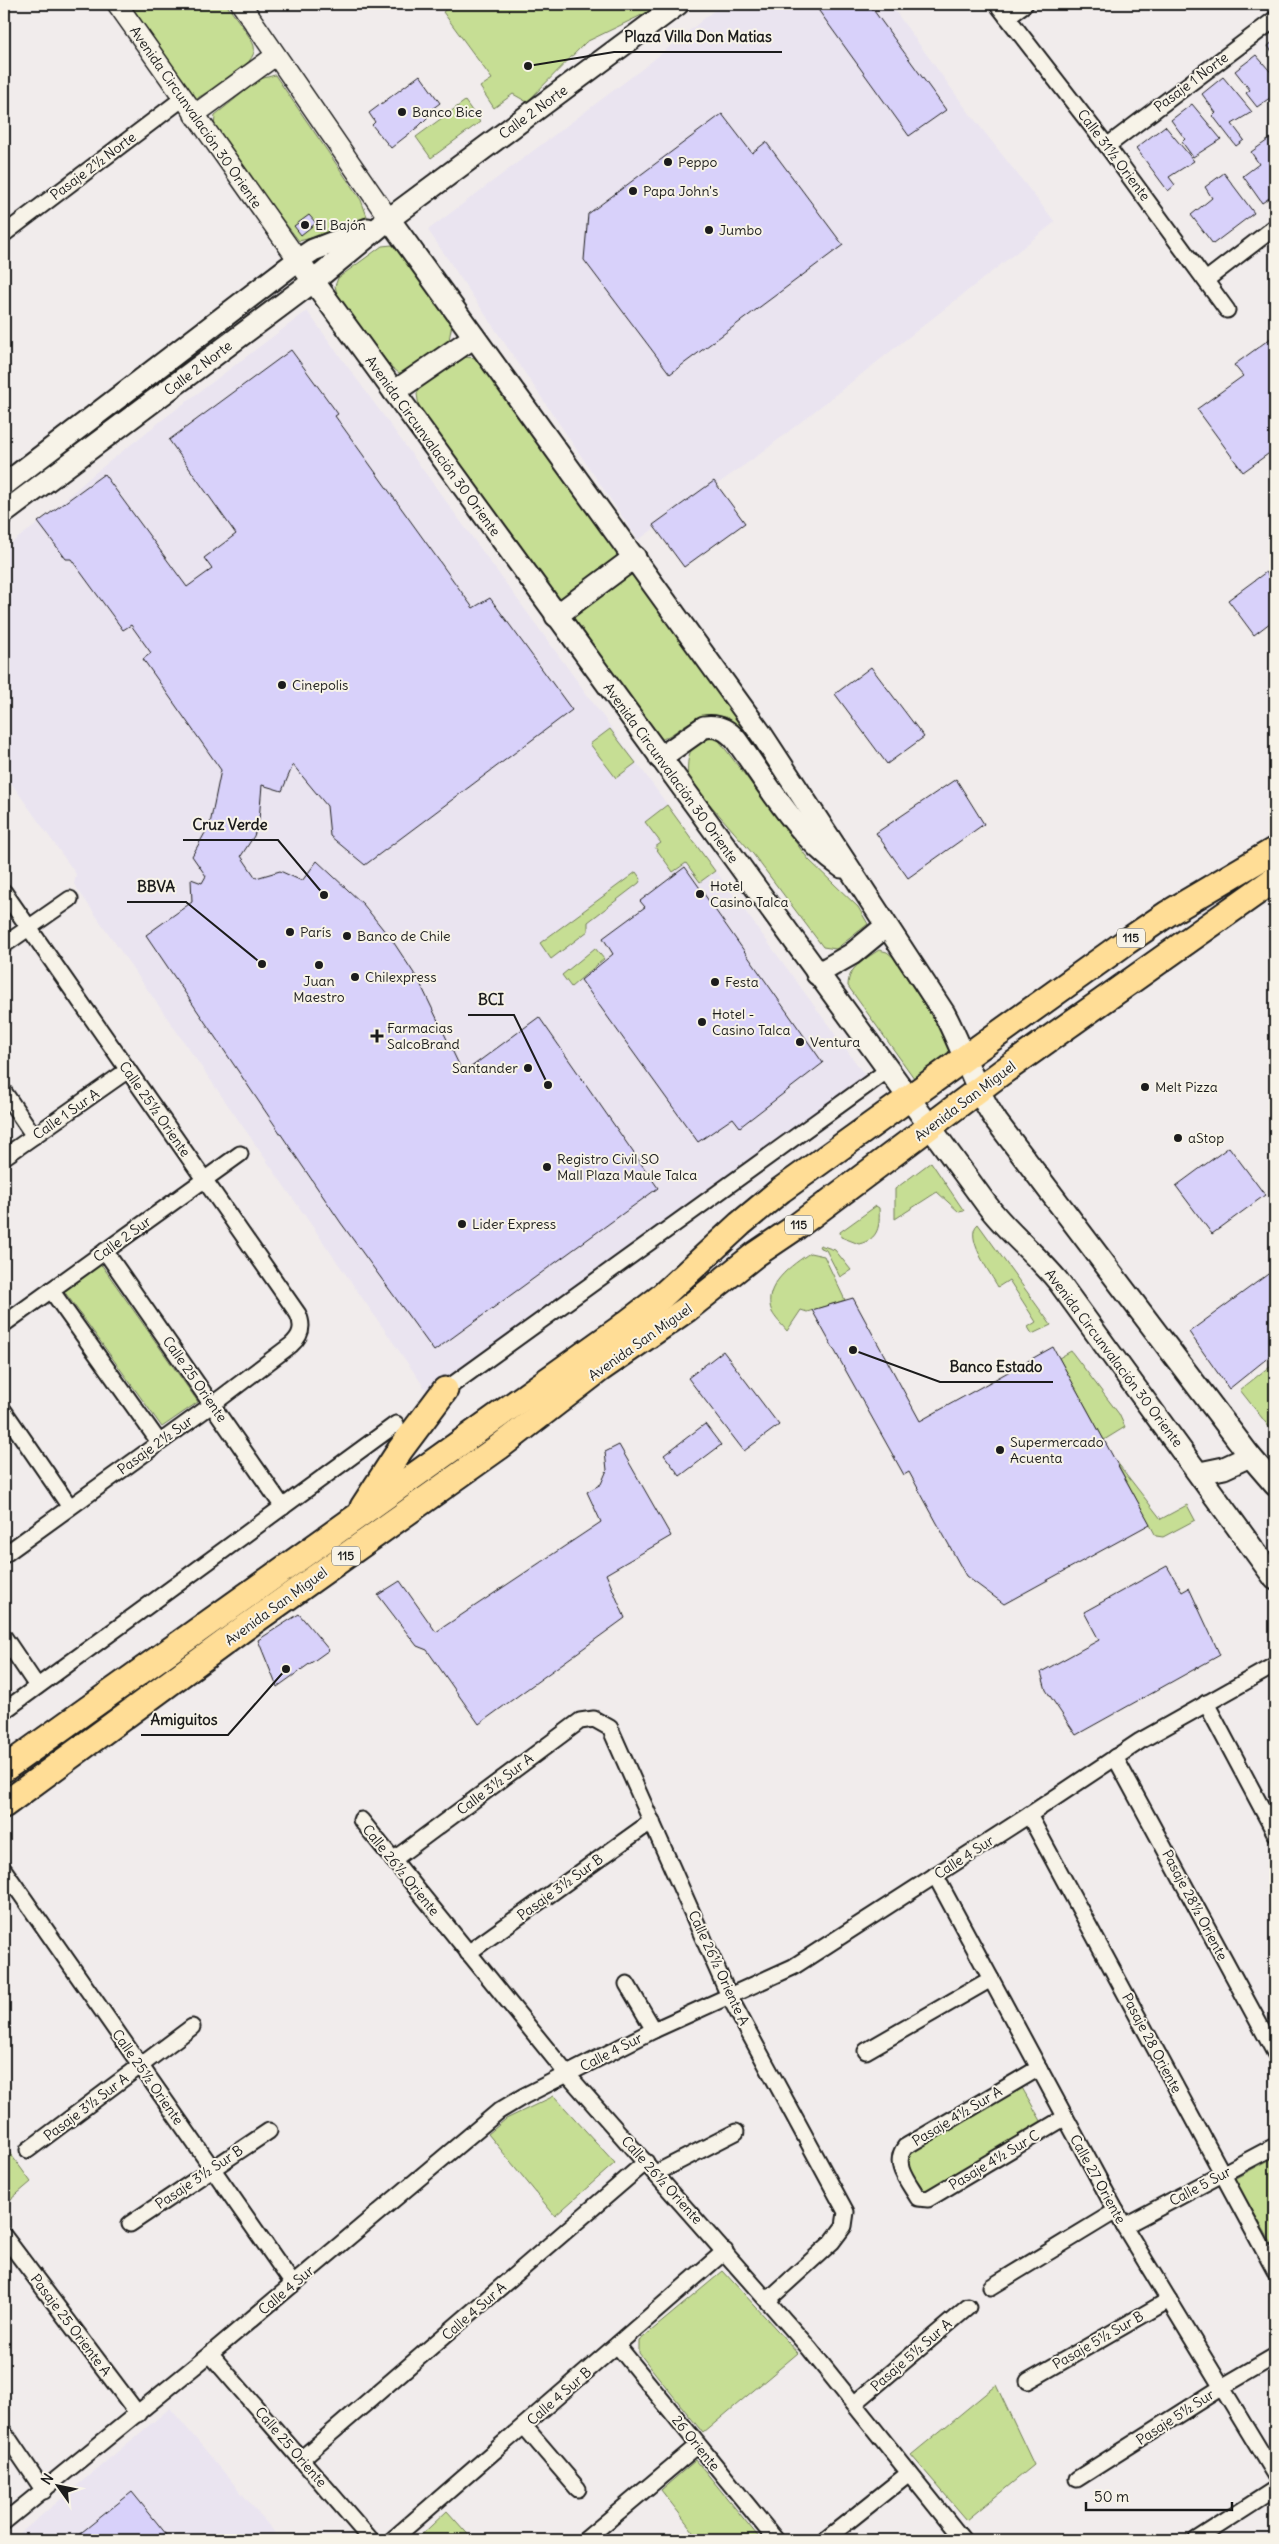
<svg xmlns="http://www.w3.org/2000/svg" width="1279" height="2544" font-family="Delius,sans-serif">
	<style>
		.built { fill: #eae4f0 }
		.green { fill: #c6de94; stroke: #717d58 }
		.building { fill: #d8d1fa; stroke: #1c1c1c }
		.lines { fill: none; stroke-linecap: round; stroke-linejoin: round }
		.minor-casing { stroke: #1c1c1c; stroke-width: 19 }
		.tertiary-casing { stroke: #1c1c1c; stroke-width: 22 }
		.secondary-casing { stroke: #1c1c1c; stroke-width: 25 }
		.trunk-casing { stroke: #1c1c1c; stroke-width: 29 }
		.minor { stroke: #f7f3e8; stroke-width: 15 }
		.tertiary { stroke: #f7f3e8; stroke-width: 19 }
		.secondary { stroke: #f7f3e8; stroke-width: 21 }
		.trunk { stroke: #ffdd96; stroke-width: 25 }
		.poi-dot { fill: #1c1c1c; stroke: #f7f3e8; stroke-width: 2 }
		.labels { text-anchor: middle; stroke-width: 4; stroke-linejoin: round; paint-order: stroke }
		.shield { fill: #f7f3e8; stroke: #5e5c59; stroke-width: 1 }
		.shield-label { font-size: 12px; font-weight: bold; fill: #1c1c1c }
		.street-label { font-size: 14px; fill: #1c1c1c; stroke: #f7f3e8 }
		.poi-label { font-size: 14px; fill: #1c1c1c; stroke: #f7f3e8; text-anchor: start }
		.leader { fill: none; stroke: #1c1c1c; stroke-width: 2 }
		.callout-dot { fill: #1c1c1c; stroke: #f7f3e8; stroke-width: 2 }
		.callout-label { font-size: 15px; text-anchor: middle; font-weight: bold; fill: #1c1c1c; stroke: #f7f3e8; stroke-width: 4; stroke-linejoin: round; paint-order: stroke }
	</style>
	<rect width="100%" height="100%" fill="#f1ecec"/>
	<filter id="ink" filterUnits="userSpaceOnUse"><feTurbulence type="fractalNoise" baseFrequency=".02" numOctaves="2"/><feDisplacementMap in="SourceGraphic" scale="10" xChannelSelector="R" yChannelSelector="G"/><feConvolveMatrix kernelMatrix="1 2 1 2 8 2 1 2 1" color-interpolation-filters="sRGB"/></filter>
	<g filter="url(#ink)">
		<!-- built -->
		<g class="built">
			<path d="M722,4h168l77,106 88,112 -295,232 -122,86 -210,-310 218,-164z"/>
			<path d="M307,311l560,767 -440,313 -353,-507 2,-10 -72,-101v-225l32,-23 59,-52 67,-53z"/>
			<path d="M170,2408l111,132h-269z"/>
		</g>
		<!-- green -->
		<g class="green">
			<path d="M130,4h96c6,9 26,34 28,42 5,20 -45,44 -58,53z"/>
			<path d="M452,4h194l4,7 -64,31 -59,60 -14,-8 -19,14 -14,-21 12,-8 -49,-67z"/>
			<path d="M275,75l86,125 7,19 -24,11 -45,11 -85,-111 1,-15 45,-36z"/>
			<path d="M465,101l15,21 -49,36 -15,-21z"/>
			<path d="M392,245l6,3 54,76 -3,16 -41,31 -9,2 -9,-7 -53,-72 -2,-8 3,-8 44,-32z"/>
			<path d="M463,357l14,1 280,384 -4,3c-20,-25 -36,-41 -68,-20 -9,6 -16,12 -27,16l-239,-334 -2,-13 2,-5z"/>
			<path d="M610,729l26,34 -20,15 -26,-34z"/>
			<path d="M717,738l92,122 49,47 10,17 -32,25 -13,-2 -70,-93 -65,-75c-2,-25 2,-40 29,-41z"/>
			<path d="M667,805l48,66 -15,11 -14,-19 -13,9 -18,-25 6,-4 -16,-21z"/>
			<path d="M636,872l5,7 -2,4 -51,39v9l-37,28 -11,-16z"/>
			<path d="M595,948l9,11 -33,28 -9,-12z"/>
			<path d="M879,950l8,2 6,5 53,81 7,16 -39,24 -66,-92c0,-19 16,-26 31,-36z"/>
			<path d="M931,1162l33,49 -5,1 -22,-20 -42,27v-30z"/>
			<path d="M876,1206l3,2c1,18 0,31 -20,36l-18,-7 -1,-5z"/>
			<path d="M978,1224l73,101 -19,9 -4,-7 8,-5 -27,-42 -11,7c-7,-13 -35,-51 -20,-63z"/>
			<path d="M820,1245l15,5 16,20 -11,7 -14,-27 -7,-3z"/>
			<path d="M810,1253l14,3 21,44 -38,12 -6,-2 -14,21c-5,-6 -12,-13 -15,-19 -11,-26 21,-48 38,-59z"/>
			<path d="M101,1264l97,138 -36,25 -98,-136z"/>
			<path d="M1071,1351l48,63 6,13 -21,13 -45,-82z"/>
			<path d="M1275,1362v69l-2,1 -33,-42z"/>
			<path d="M1116,1461l45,58 26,-14 8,15 -32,17 -7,-1z"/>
			<path d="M1021,2086l23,40 -125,73 -23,-42z"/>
			<path d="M554,2096l61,67 -60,53 -67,-82 18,-15z"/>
			<path d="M4,2145l27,37 -27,23z"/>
			<path d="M1275,2157v92l-41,-70z"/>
			<path d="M723,2271l75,82 -95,80 -64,-80v-12z"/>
			<path d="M996,2385l38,80 -67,55 -56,-65z"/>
			<path d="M696,2460l65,80h-61l-39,-50z"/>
			<path d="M447,2511l26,29h-57z"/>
		</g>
		<!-- building -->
		<g class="building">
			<path d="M814,4h55l77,106 -37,26z"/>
			<path d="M1275,40v16l-7,-10z"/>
			<path d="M1256,55l19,22v20l-3,2 -1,-2 -14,10 -11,-14 4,-3 -15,-19z"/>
			<path d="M420,75l20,28 -8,6 2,2 -15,15 -28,22 -19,-23 3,-3 -6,-9z"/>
			<path d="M1223,77l29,35 -20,12 12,16 -8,6 -23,-30 3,-3 -14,-19z"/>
			<path d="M1192,104l29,35 -28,18 -11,-15 3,-3 -14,-19z"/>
			<path d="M722,114l30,39 14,-11 77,103 -173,129 -86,-114 4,-46z"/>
			<path d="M1165,126l29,35 -25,16 6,8 -7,6 -32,-43z"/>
			<path d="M1271,138l4,6v50l-13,9 -19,-27 16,-12 -8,-12z"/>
			<path d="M1224,173l30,40 -41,31 -22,-29 21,-17 -7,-11z"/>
			<path d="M309,215l7,8 -15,12 -7,-9z"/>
			<path d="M1275,335v114l-32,23 -46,-63 46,-33 -9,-11z"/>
			<path d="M291,350l47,64 -3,2 138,192 17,-10 82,112 -207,155 -35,-29 -3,-30 -34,-41 -11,26 -20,-6 -3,35 -5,16 -13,20 15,22 24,-7 22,10 15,-20 46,43 31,39 25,38 44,92 76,-56 119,171 -224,163 -93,-128 -195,-288 46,-33 -1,-23 11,4 4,-7 -14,-20 18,-32 11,-54 -78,-111 8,-6 -20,-28 -8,5 -52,-71h-5l-28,-37 66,-48 83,113 25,-18 -8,-11 32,-24 -67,-94z"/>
			<path d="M714,481l31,42 -61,44 -31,-42z"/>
			<path d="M1266,572l9,14v33l-21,16 -26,-35z"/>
			<path d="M871,667l53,70 -37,27 -52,-70z"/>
			<path d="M956,779l28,45 -76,54 -32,-45z"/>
			<path d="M685,867l138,196 -83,64 -7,-9 -35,24 -117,-162 32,-26 -10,-16 42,-31 -5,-6z"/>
			<path d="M1229,1147l36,48 -53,39 -36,-48z"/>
			<path d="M1275,1269v83l-46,37 -40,-57z"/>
			<path d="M853,1298l67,123 133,-74 97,177 -146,80 -38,-28 -57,-104 -5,3 -92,-165z"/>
			<path d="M723,1351l56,74 -35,26 -56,-73z"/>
			<path d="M705,1424l16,21 -41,31 -16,-21z"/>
			<path d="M619,1445l52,91 -65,38 19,44 -146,106 -52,-74 -10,-4 -39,-51 22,-14 36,51 165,-110 -14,-30 14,-8 6,-14 -2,-18z"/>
			<path d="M1167,1566l15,26 7,-4 31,67 -144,80 -30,-45 -5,-18 58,-32 -15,-28z"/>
			<path d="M299,1614l30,36 -52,37 -19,-47z"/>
			<path d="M132,2492l39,48h-99z"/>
		</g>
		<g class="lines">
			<!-- minor casing -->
			<g class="minor-casing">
				<g id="minor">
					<path d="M997,4l110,142 120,164"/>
					<path d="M1007,17l18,-13"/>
					<path d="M1107,146l168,-127"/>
					<path d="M4,234l178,-135"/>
					<path d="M1206,280l69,-53"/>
					<path d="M4,892l294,422c6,13 3,22 -7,31l-78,59 -209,151"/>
					<path d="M4,945l66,-46"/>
					<path d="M4,1092l30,44"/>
					<path d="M4,1157l124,-87"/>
					<path d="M105,1251l178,256"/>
					<path d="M51,1290l108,152"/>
					<path d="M4,1324l236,-170"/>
					<path d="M445,1390l443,-320"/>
					<path d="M4,1411l66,96"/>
					<path d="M4,1637l33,49"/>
					<path d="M1206,1703l69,130"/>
					<path d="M4,1711l392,-287"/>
					<path d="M1115,1757l160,296"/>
					<path d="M1029,1815l246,456"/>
					<path d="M361,1820l206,254 242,274 154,192"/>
					<path d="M393,1860l187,-139 14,-2 16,9 119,268 117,216 -2,14 -12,16 -64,58"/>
					<path d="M4,1870l289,414"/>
					<path d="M935,1875l189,351 151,249"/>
					<path d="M468,1953l184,-132"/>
					<path d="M627,1984l27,46"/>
					<path d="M866,2051l125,-72"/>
					<path d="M1039,2068l-134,79c-13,17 3,34 13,51l10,1 136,-81"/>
					<path d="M28,2150l164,-123"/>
					<path d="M656,2173l80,-41"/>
					<path d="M130,2224l139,-93"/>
					<path d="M1124,2226l151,-80"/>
					<path d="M4,2236l134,178"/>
					<path d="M991,2287l125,-76"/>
					<path d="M617,2345l159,195"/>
					<path d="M210,2354l161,186"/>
					<path d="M1028,2381l141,-81"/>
					<path d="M854,2404l114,-97"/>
					<path d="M524,2426l54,63"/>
					<path d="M4,2432l40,59"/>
					<path d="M301,2459l345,-297"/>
					<path d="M1077,2479l145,-92 53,-31"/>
					<path d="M4,2522l206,-168 289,-243 25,-15 130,-66 139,-63 236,-152 111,-74 135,-76"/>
					<path d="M392,2540l333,-289"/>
					<path d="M585,2540l113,-95"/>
					<path d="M825,2540l84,-67"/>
					<path d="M1196,2540l79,-51"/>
				</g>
			</g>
			<!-- tertiary casing -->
			<g class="tertiary-casing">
				<g id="tertiary">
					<path d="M117,4l181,256"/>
					<path d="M241,4l148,215"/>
					<path d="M194,115l81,-59"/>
				</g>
			</g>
			<!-- secondary casing -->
			<g class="secondary-casing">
				<g id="secondary">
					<path d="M389,219l373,516 182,278c19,35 30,76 53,109l253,334 25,29"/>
					<path d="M298,260l689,945c21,28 49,49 71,76l217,298"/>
					<path d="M394,392l80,-55"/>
					<path d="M4,485l294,-225 15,-10 55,-21"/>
					<path d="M4,513l311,-233 74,-61 289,-215"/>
					<path d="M556,616l79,-59"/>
					<path d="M660,758l44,-31c13,-2 23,2 32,13 31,43 61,96 106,127"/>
					<path d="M817,974l35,-20 34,-28"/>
					<path d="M1200,1473l24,-5 26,-12"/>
				</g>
			</g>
			<!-- trunk casing -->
			<g class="trunk-casing">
				<g id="trunk">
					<path d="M363,1507l37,-57 45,-60"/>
					<path d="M4,1769l614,-439 43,-33 79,-73 41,-34 345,-248 41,-28 108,-64"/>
					<path d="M4,1805l239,-176 256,-182 101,-78 87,-60 69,-55 40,-27 205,-154 274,-194"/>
				</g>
			</g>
			<!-- minor -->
			<use href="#minor" class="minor"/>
			<!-- tertiary -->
			<use href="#tertiary" class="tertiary"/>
			<!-- secondary -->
			<use href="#secondary" class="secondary"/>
			<!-- trunk -->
			<use href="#trunk" class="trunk"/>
		</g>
	</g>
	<!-- markers -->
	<g class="poi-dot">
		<circle cx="402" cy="112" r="5"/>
		<circle cx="668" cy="162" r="5"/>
		<circle cx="633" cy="191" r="5"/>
		<circle cx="305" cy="225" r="5"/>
		<circle cx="709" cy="230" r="5"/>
		<circle cx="282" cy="685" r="5"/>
		<circle cx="700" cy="894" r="5"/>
		<circle cx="290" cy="932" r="5"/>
		<circle cx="347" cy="936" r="5"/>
		<circle cx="319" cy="965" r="5"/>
		<circle cx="355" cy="977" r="5"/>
		<circle cx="715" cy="982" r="5"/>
		<circle cx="702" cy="1022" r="5"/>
		<path d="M374.5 1028.5h5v5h5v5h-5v5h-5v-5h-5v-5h5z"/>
		<circle cx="800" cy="1042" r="5"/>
		<circle cx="528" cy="1068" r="5"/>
		<circle cx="1145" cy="1087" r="5"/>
		<circle cx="1178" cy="1138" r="5"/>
		<circle cx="547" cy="1167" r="5"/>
		<circle cx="462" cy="1224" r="5"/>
		<circle cx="1000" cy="1450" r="5"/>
	</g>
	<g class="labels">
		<!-- shield labels -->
		<g class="shield">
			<rect x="1117" y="928.5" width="28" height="19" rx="4"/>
			<rect x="785" y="1215.5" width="28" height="19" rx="4"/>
			<rect x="332" y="1546.5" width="28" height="19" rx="4"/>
		</g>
		<g class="shield-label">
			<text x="1131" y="942">115</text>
			<text x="799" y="1229">115</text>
			<text x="346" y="1560">115</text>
		</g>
		<!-- street labels -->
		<g class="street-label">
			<text transform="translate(1191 82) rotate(-37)" y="5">Pasaje 1 Norte</text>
			<text transform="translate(533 112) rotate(-36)" y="5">Calle 2 Norte</text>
			<text transform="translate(196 117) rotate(55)" y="5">Avenida Circunvalación 30 Oriente</text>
			<text transform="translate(1114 155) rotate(53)" y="5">Calle 31½ Oriente</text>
			<text transform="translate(93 166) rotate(-37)" y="5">Pasaje 2½ Norte</text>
			<text transform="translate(198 368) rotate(-37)" y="5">Calle 2 Norte</text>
			<text transform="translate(433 446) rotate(54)" y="5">Avenida Circunvalación 30 Oriente</text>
			<text transform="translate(671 773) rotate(54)" y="5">Avenida Circunvalación 30 Oriente</text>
			<text transform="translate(965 1101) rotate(-37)" y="5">Avenida San Miguel</text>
			<text transform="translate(155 1109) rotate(55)" y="5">Calle 25½ Oriente</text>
			<text transform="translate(66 1114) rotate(-35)" y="5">Calle 1 Sur A</text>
			<text transform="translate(122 1239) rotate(-36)" y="5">Calle 2 Sur</text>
			<text transform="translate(640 1342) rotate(-35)" y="5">Avenida San Miguel</text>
			<text transform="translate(1114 1358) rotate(53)" y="5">Avenida Circunvalación 30 Oriente</text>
			<text transform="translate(195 1379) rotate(55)" y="5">Calle 25 Oriente</text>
			<text transform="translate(155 1445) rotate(-36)" y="5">Pasaje 2½ Sur</text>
			<text transform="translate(276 1606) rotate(-36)" y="5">Avenida San Miguel</text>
			<text transform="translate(495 1784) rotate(-37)" y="5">Calle 3½ Sur A</text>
			<text transform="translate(964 1857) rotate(-33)" y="5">Calle 4 Sur</text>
			<text transform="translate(401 1870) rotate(51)" y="5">Calle 26½ Oriente</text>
			<text transform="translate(560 1887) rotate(-36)" y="5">Pasaje 3½ Sur B</text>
			<text transform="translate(1195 1905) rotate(62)" y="5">Pasaje 28½ Oriente</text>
			<text transform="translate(719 1968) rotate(65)" y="5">Calle 26½ Oriente A</text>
			<text transform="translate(1152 2043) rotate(62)" y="5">Pasaje 28 Oriente</text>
			<text transform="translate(611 2052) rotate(-27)" y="5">Calle 4 Sur</text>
			<text transform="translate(148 2077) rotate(55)" y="5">Calle 25½ Oriente</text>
			<text transform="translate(86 2107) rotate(-37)" y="5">Pasaje 3½ Sur A</text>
			<text transform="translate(957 2116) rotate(-31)" y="5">Pasaje 4½ Sur A</text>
			<text transform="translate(994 2160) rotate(-31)" y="5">Pasaje 4½ Sur C</text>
			<text transform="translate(199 2177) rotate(-34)" y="5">Pasaje 3½ Sur B</text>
			<text transform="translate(1098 2179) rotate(61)" y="5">Calle 27 Oriente</text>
			<text transform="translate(662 2180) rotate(48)" y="5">Calle 26½ Oriente</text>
			<text transform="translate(1200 2186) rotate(-28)" y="5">Calle 5 Sur</text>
			<text transform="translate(286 2290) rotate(-40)" y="5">Calle 4 Sur</text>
			<text transform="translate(474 2311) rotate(-41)" y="5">Calle 4 Sur A</text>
			<text transform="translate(71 2325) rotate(53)" y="5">Pasaje 25 Oriente A</text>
			<text transform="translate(1098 2340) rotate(-30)" y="5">Pasaje 5½ Sur B</text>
			<text transform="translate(911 2355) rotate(-41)" y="5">Pasaje 5½ Sur A</text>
			<text transform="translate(559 2396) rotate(-41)" y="5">Calle 4 Sur B</text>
			<text transform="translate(1175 2417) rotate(-33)" y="5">Pasaje 5½ Sur</text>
			<text transform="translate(696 2443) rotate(51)" y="5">26 Oriente</text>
			<text transform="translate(291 2447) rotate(49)" y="5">Calle 25 Oriente</text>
		</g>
		<!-- poi labels -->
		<g class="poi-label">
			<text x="412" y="117">Banco Bice</text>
			<text x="678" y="167">Peppo</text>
			<text x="643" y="196">Papa John's</text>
			<text x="315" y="230">El Bajón</text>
			<text x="719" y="235">Jumbo</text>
			<text x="292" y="690">Cinepolis</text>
			<text x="710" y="891">Hotel<tspan x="710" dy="16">Casino Talca</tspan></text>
			<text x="300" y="937">París</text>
			<text x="357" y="941">Banco de Chile</text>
			<text x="365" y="982">Chilexpress</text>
			<text x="319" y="986" text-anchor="middle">Juan<tspan x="319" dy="16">Maestro</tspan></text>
			<text x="725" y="987">Festa</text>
			<text x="712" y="1019">Hotel -<tspan x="712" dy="16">Casino Talca</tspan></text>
			<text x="387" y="1033">Farmacias<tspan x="387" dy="16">SalcoBrand</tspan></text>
			<text x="810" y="1047">Ventura</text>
			<text x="518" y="1073" text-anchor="end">Santander</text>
			<text x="1155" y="1092">Melt Pizza</text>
			<text x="1188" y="1143">aStop</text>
			<text x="557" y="1164">Registro Civil SO<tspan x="557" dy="16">Mall Plaza Maule Talca</tspan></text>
			<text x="472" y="1229">Lider Express</text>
			<text x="1010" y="1447">Supermercado<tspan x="1010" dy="16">Acuenta</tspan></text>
		</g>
	</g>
	<!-- callouts -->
	<path class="leader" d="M528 66L614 52H782M324 895L278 840H183M262 964L186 902H127M548 1085L514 1015H468M853 1350L940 1382H1053M286 1669L228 1735H141"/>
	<g class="callout-dot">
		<circle cx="528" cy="66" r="5"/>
		<circle cx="324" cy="895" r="5"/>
		<circle cx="262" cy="964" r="5"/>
		<circle cx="548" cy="1085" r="5"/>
		<circle cx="853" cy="1350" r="5"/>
		<circle cx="286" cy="1669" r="5"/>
	</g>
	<g class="callout-label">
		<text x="698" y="42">Plaza Villa Don Matias</text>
		<text x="230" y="830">Cruz Verde</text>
		<text x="156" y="892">BBVA</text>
		<text x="491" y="1005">BCI</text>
		<text x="996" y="1372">Banco Estado</text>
		<text x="184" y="1725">Amiguitos</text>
	</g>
	<!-- margin -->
	<rect width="1279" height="2544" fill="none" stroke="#f7f3e8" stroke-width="20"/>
	<rect x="10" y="10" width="1259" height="2524" fill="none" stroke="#1c1c1c" stroke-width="2" filter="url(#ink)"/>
	<!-- north arrow -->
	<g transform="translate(58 2486) rotate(303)" stroke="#f7f3e8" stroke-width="4" paint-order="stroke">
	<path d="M0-4L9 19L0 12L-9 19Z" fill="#1c1c1c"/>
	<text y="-8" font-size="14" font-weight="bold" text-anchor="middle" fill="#1c1c1c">N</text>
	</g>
	<!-- scale -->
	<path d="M1086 2502v8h146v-8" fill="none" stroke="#1c1c1c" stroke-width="2.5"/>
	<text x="1094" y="2502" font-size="15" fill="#1c1c1c" stroke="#f7f3e8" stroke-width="4" paint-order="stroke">50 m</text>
</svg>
